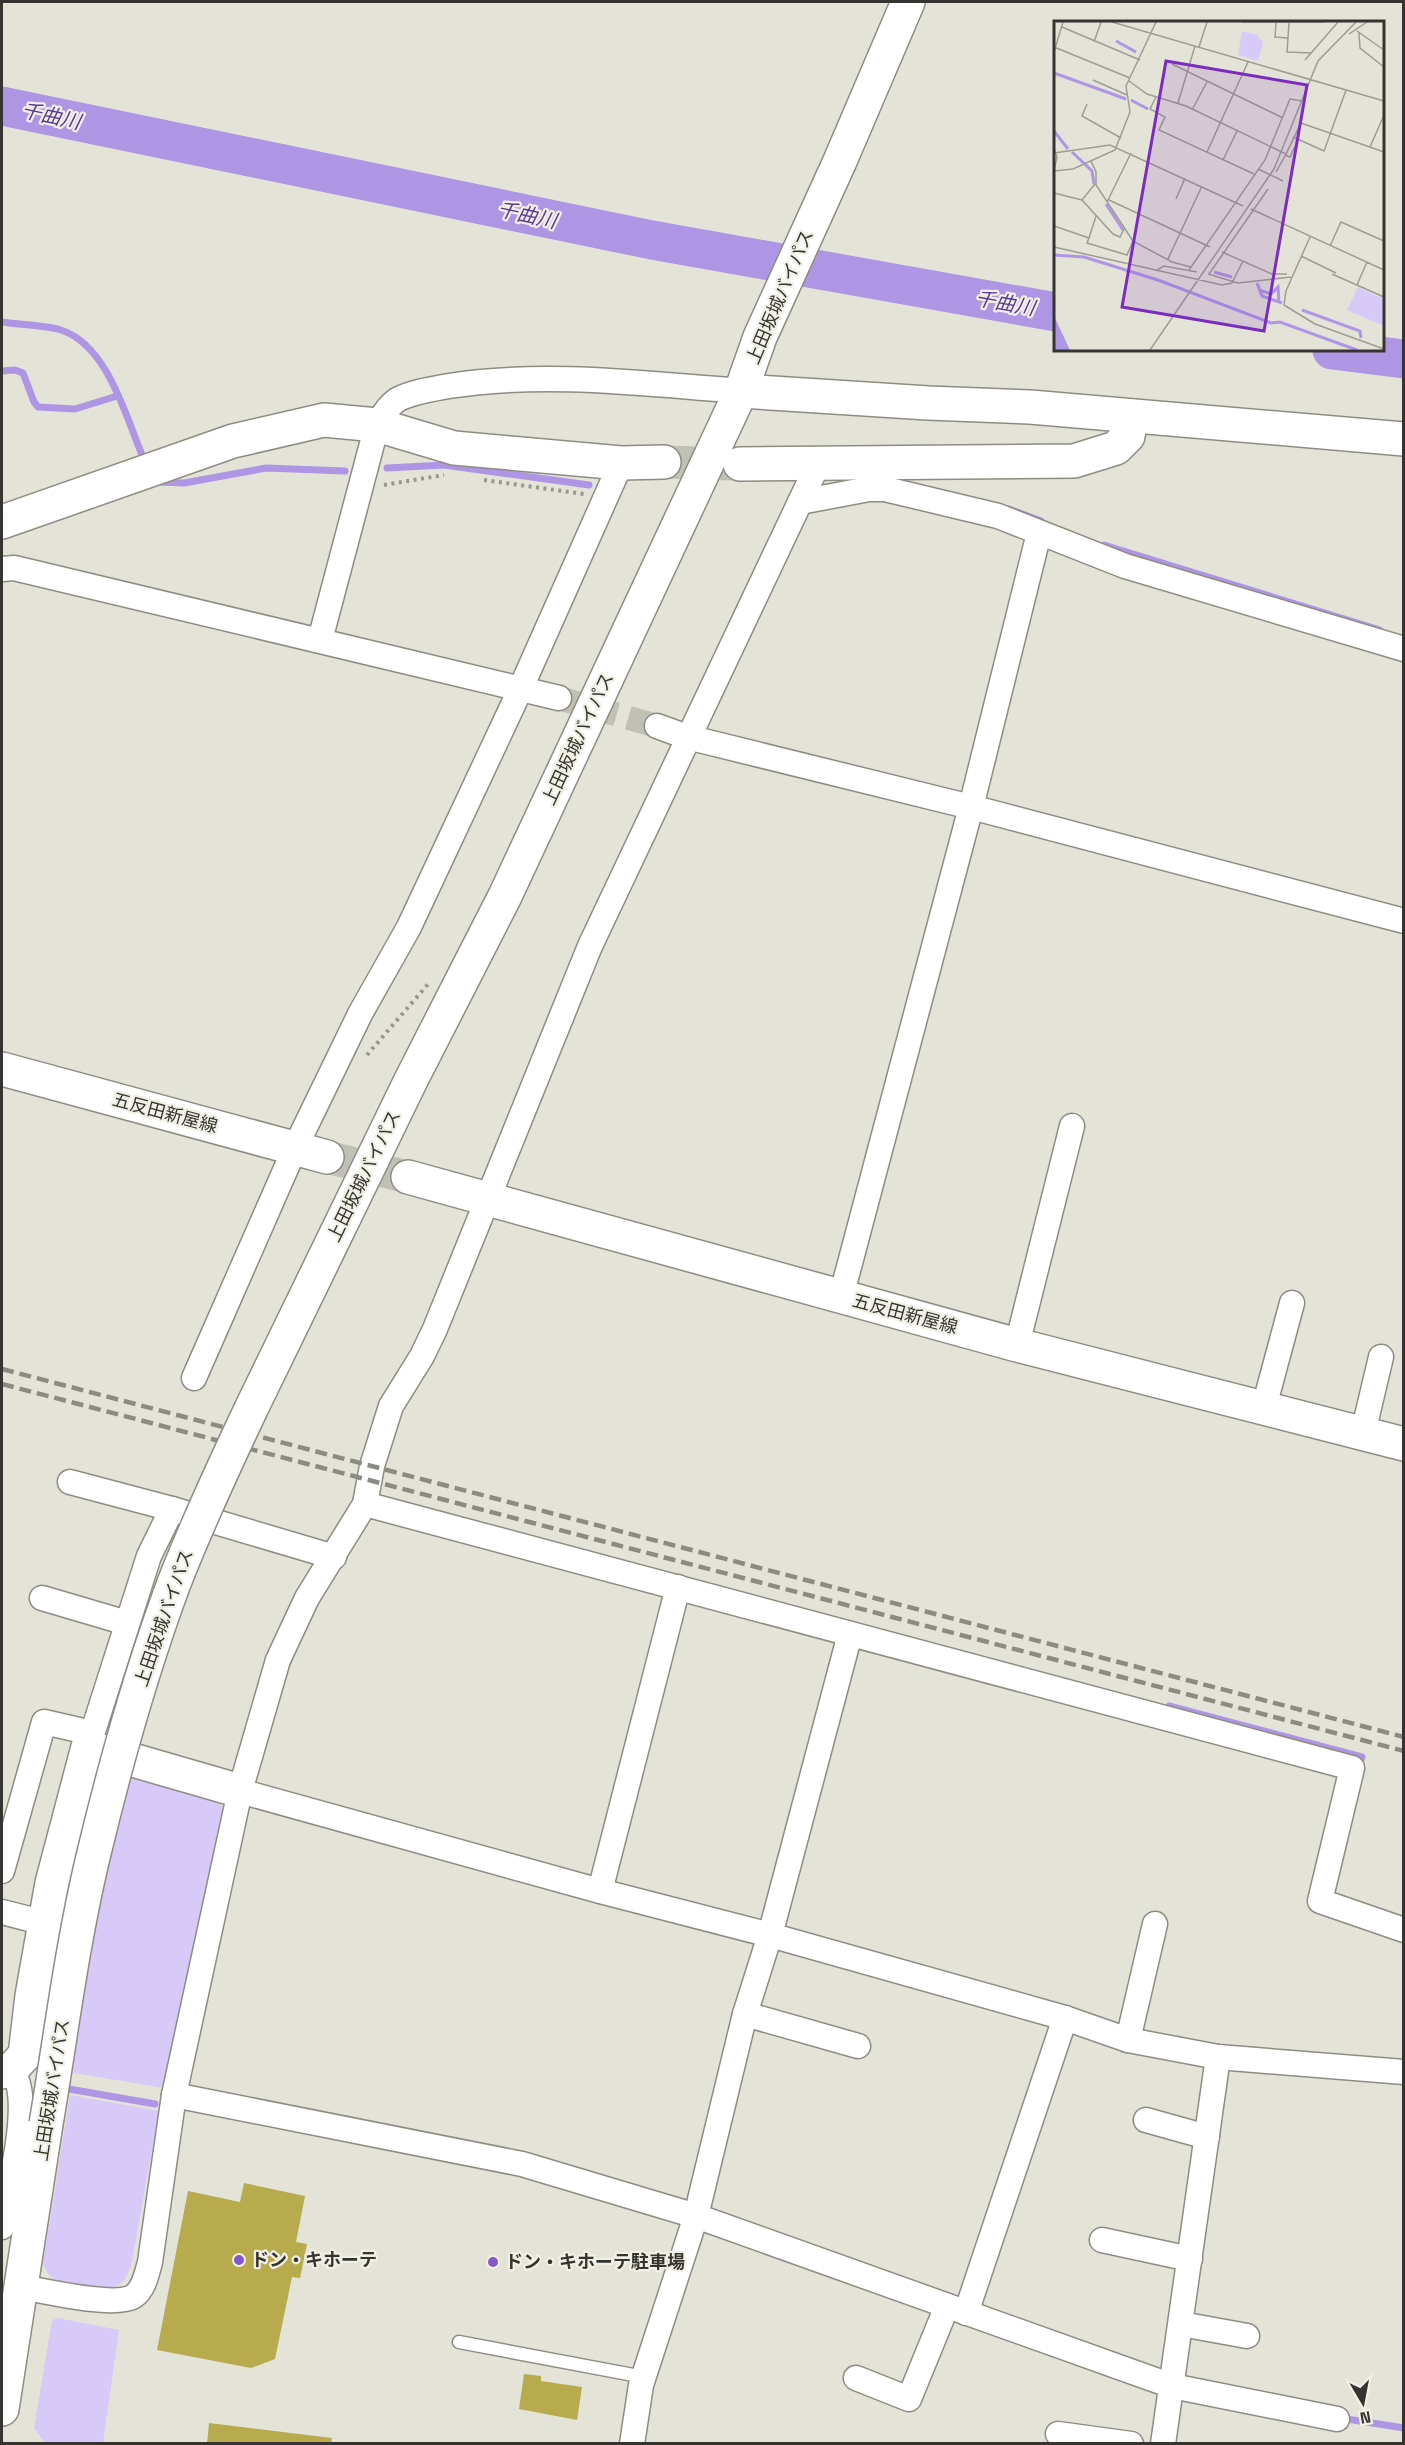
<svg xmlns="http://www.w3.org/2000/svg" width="1405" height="2445" font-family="'Space Grotesk','Noto Sans JP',sans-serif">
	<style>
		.green { fill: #d7caf8 }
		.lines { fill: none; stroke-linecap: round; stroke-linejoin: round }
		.stream { stroke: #af96e5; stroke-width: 7 }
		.river { stroke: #af96e5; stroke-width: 39 }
		.building { fill: #b8ab4e }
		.street-tunnel { stroke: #c1c0b6; stroke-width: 24; stroke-dasharray: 24 12; stroke-linecap: butt }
		.secondary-tunnel { stroke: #c1c0b6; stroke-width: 33; stroke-dasharray: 33 16; stroke-linecap: butt }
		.lane-casing { stroke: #8e8c82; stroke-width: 15 }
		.street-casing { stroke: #8e8c82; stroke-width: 27 }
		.secondary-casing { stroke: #8e8c82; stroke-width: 36 }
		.highway-casing { stroke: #8e8c82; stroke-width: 36 }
		.path { stroke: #98978f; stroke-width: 4; stroke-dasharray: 3 4.5; stroke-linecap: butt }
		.lane { stroke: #fff; stroke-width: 12 }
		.street { stroke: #fff; stroke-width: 24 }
		.secondary { stroke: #fff; stroke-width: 33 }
		.highway { stroke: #fff; stroke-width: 33 }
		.rail { stroke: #8c8b83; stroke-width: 4.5; stroke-dasharray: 12 6; stroke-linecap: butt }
		.highway-bridge-casing { stroke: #8e8c82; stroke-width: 36; stroke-linecap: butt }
		.highway-bridge { stroke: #fff; stroke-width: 33 }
		.poi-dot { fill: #8457d0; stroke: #f1f0e5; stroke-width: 2 }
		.labels { text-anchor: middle; stroke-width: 4.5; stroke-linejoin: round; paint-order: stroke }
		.street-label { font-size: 18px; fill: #353430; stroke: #f1f0e5 }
		.poi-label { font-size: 18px; font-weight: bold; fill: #353430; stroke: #f1f0e5; text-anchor: start }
		.water-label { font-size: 20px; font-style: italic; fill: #5c3995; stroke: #f1f0e5 }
		.inset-river { fill: none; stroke: #af96e5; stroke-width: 3 }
		.inset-road { fill: none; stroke: #9e9d95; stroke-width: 1.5 }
		.view { fill: #7b2cbf; fill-opacity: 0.15; stroke: #7b2cbf; stroke-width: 3 }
		.inset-edge { fill: none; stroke: #353430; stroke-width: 3 }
	</style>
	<rect width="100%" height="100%" fill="#e4e3d8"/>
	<!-- green -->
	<g class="green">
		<path d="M131,1775l81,25 9,5 4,10 -61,273 -96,-16 40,-210z"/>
		<path d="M70,2095l89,16 -27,150c-3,10 -5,19 -14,24 -10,7 -54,1 -65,-6 -5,-4 -8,-10 -10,-16z"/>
		<path d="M58,2318l61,12 -16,113h-58l-11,-15 18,-108z"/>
	</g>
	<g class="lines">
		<!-- stream -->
		<g class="stream">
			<path d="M2,322c18,3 42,3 59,8 46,15 64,84 81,125l5,7"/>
			<path d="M2,371l13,-1 8,3 11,29 4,5 37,2 42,-13"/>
			<path d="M387,468l57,-3 145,20"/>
			<path d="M159,478l2,4 23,1 82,-15 79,3"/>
			<path d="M1009,509l32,12"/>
			<path d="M1104,545l276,85"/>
			<path d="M1169,1706l193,51 -1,3"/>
			<path d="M69,2089l86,15"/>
			<path d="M1341,2418l63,10"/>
		</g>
		<!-- river -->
		<g class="river">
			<path d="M2,106l650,134 404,72"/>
			<path d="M1332,350l72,9"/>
		</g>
	</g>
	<!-- building -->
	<g class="building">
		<path d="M244,2183l61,13 -9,46 11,2 -7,34 -8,-1 -17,82 -24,9 -94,-18 31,-159 52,11z"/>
		<path d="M524,2374l17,2v5l41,6 -5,33 -58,-11z"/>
		<path d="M209,2423l123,15 -1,6h-124z"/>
	</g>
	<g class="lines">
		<!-- street-tunnel -->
		<path class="street-tunnel" d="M559,698l98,28"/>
		<!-- secondary-tunnel -->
		<g class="secondary-tunnel">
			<path d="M664,462l69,2"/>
			<path d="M327,1157l81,20"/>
		</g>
		<!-- lane casing -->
		<g class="lane-casing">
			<path id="lane" d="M459,2342l185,35"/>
		</g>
		<!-- street casing -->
		<g class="street-casing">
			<g id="street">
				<path d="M800,502l69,-13h16l113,27 127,50 279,83"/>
				<path d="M2,569l12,-1 545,130"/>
				<path d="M320,640l57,-215c5,-9 11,-19 20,-25 14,-8 36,-11 52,-14 96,-15 196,-2 292,5"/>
				<path d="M657,726l30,11 284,70 433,114"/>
				<path d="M841,1297l130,-490 68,-274"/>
				<path d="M1017,1345l55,-219"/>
				<path d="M194,1378l101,-230 65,-134 49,-87 111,-237 101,-227"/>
				<path d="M1264,1407l28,-104"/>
				<path d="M1363,1433l18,-76"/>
				<path d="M70,1482l102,27 162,48"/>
				<path d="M365,1504l987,264 -32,133 84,29"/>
				<path d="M42,1598l85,25"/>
				<path d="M88,1747l61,-191 23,-47"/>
				<path d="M240,1791l360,100 170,44 295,83 63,22 90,17 186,15"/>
				<path d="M2,1871l42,-149 48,11"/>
				<path d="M600,1891l78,-304"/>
				<path d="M2,1912l43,11"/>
				<path d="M745,2014l113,32"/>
				<path d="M1128,2040l27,-116"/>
				<path d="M174,2095l348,69 174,52 476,170 165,33"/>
				<path d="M1146,2120l61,17"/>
				<path d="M2,2227c6,-35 33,-131 9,-157"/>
				<path d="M1102,2240l88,19"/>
				<path d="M22,2287c23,4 94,21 112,9 10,-7 13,-23 16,-34l24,-167 66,-304 38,-131 29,-62 58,-94 7,-38 19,-60 31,-50 13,-27 155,-383 228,-482"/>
				<path d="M966,2313l99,-295"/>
				<path d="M1181,2324l66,12"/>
				<path d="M856,2378l53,21 38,-93"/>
				<path d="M1058,2434l73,10"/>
				<path d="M632,2444l9,-59 55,-169 49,-202 25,-79 80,-301"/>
				<path d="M1163,2444l55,-387"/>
			</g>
		</g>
		<!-- secondary casing -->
		<g class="secondary-casing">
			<g id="secondary">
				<path d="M741,391l187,12 102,4 374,32"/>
				<path d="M740,464l334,-3 42,-13 12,-12 3,-20"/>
				<path d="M2,522l231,-81 91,-21 53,5 77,23 167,15 43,-1"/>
				<path d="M2,1069l325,88"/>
				<path d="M408,1177l609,168 387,99"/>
				<path d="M2,2072l9,-2 14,-15 7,-59 20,-113 36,-136 152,44"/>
			</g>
		</g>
		<!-- highway casing -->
		<g class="highway-casing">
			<g id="highway">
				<path d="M251,1409l160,-329 94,-184 236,-505 19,-54 80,-176 68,-159"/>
				<path d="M2,2409l44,-285"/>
			</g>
		</g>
		<!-- path -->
		<g class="path">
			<path d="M484,480l100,14"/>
			<path d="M384,485l60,-10"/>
			<path d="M367,1055l62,-72"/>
		</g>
		<!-- lane -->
		<use href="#lane" class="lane"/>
		<!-- street -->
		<use href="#street" class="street"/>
		<!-- secondary -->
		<use href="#secondary" class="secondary"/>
		<!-- highway -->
		<use href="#highway" class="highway"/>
		<!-- rail -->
		<g class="rail">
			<path d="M2,1369l1402,368"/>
			<path d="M2,1384l1402,367"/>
		</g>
		<!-- highway-bridge casing -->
		<g class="highway-bridge-casing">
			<path id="highway-bridge" d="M46,2124c15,-89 26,-179 47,-267 22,-92 48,-185 81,-274 23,-59 50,-117 77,-174"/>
		</g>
		<!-- highway-bridge -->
		<use href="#highway-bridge" class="highway-bridge"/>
	</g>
	<!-- markers -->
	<g class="poi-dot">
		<circle cx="239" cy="2260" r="6"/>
		<circle cx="493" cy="2262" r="6"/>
	</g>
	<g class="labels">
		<!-- street labels -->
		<g class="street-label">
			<text transform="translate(780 297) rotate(-67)" y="6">上田坂城バイパス</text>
			<text transform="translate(578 739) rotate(-65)" y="6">上田坂城バイパス</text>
			<text transform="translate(165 1113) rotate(15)" y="6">五反田新屋線</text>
			<text transform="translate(364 1176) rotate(-64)" y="6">上田坂城バイパス</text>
			<text transform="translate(905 1314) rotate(15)" y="6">五反田新屋線</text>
			<text transform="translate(164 1618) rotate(-71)" y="6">上田坂城バイパス</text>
			<text transform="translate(52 2090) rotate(-81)" y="6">上田坂城バイパス</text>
		</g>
		<!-- poi labels -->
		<g class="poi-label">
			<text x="251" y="2266">ドン・キホーテ</text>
			<text x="505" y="2268">ドン・キホーテ駐車場</text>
		</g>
		<!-- water labels -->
		<g class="water-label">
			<text transform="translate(51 116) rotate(12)" y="7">千曲川</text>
			<text transform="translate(527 215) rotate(12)" y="7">千曲川</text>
			<text transform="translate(1005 303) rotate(10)" y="7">千曲川</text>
		</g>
	</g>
	<!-- overview -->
	<g transform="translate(1054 21)">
		<rect width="330" height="330" fill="#e4e3d8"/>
		<path d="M188,10l15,4 6,7 -5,19 -20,-6zM304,266l26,12v27l-37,-16z" fill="#d7caf8"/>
		<path d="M0,295l16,34h-16z" fill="#af96e5"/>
		<path class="inset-river" d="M62,20l20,11M0,52l72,26M77,79l17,9M0,110l14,18M18,131l20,19 2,13M52,183l17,26M0,234l30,2 74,23 113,43 9,-1 77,28M160,251l18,5M203,262l5,13 20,7M205,269l12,4 7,-7 1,15M248,289l58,21 1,7"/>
		<path class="inset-road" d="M58,1l272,79M188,1h83M222,2l-1,14 13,1M235,2l-2,29 25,1M8,6l78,33M303,10l27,19M305,12l1,15 24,19M295,13l18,-12M40,21l7,-20M0,26l76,31M145,26l8,-25M0,31l9,-30M251,39l33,-38M118,43l111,54M39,59l34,15M75,60l18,13 39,12 100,48 15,-31 83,29M102,76l-6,12 15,8 -6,13 95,44M124,82l17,-57M33,83l-5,12 39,22M138,89l15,-28M239,116l31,14 22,-61M316,126l14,-32M0,128l3,8 -3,13M153,131l41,-90M0,132l56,-8 133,61M231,134l5,2 8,-17M169,139l14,-29M37,140l5,11v13l37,56M204,148l25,12M0,150l19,-2 42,-19 15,-38 -4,-26 30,-64M222,151l10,-18M0,172l28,7 31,34 7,3 4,-8M122,178l9,-21M28,179l13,-16M55,179l101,47M53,181l24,-49M197,188l133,61M0,205l35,12 7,-22M256,216l-24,54 -2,14 31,19 69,25M35,217l-2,5 40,12 6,-14 39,21 19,5M276,225l11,-24 43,19M0,226l168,38 10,-2 11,-22M168,231l50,22h15M247,235l35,17M114,238l34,-73M103,249l7,-4 33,6M135,249l76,-110 25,-61 12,2M154,253l30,9 53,-6M155,253l59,-85M278,253l52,23M303,264l10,-23M96,329l124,-181 44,-108 38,-39"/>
		<path class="view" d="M112,40l141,24 -43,246 -142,-24z"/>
		<rect width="330" height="330" class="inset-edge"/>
	</g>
	<!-- border -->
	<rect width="1405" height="2445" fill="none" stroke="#353430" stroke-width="6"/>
	<!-- north arrow -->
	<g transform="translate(1363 2403) rotate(170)" stroke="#f1f0e5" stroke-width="4.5" paint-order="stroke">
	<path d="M0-4.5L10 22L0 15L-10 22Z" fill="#353430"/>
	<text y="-9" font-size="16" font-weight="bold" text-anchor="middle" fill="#353430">N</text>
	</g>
</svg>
